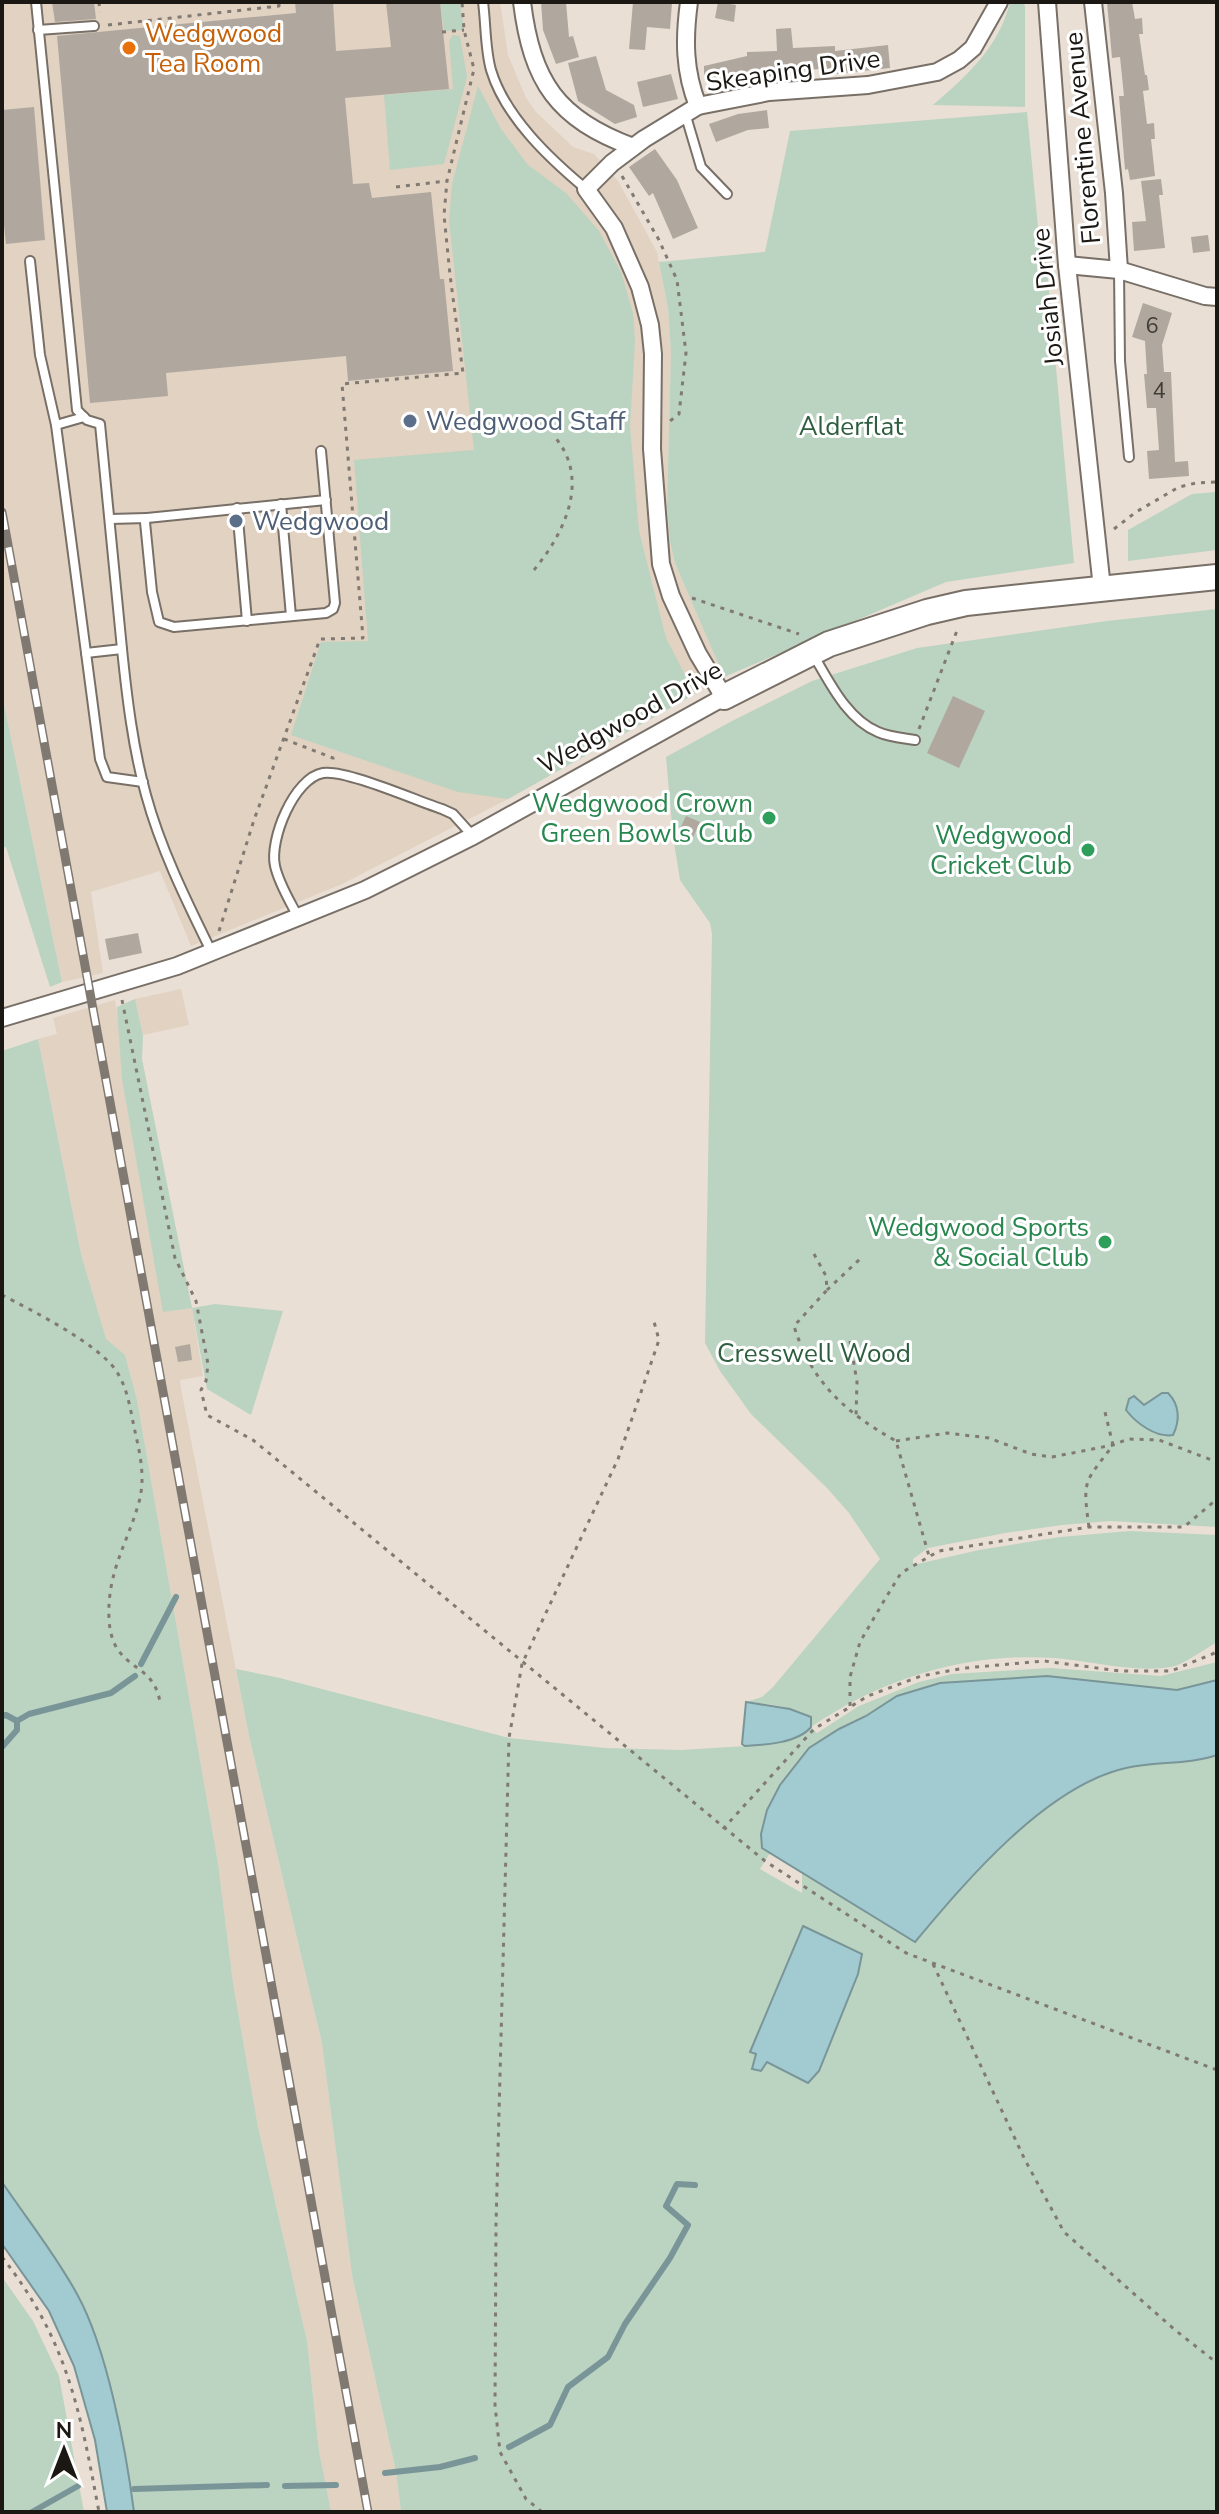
<svg xmlns="http://www.w3.org/2000/svg" width="1219" height="2514" font-family="'Nunito Sans',sans-serif">
	<style>
		.built { fill: #e1d2c2 }
		.green { fill: #bbd3c1; fill-rule: evenodd }
		.water { fill: #a1cbd1; stroke: #799598; stroke-width: 2 }
		.lines { fill: none; stroke-linecap: round; stroke-linejoin: round }
		.stream { stroke: #799598; stroke-width: 6 }
		.building { fill: #b0a89e }
		.lane-casing { stroke: #786f67; stroke-width: 12 }
		.street-casing { stroke: #786f67; stroke-width: 20 }
		.secondary-casing { stroke: #786f67; stroke-width: 28 }
		.path { stroke: #807a73; stroke-width: 3; stroke-dasharray: 4 6; stroke-linecap: butt }
		.lane { stroke: #fff; stroke-width: 8 }
		.street { stroke: #fff; stroke-width: 16 }
		.secondary { stroke: #fff; stroke-width: 24 }
		.rail-casing { stroke: #7f7972; stroke-width: 9 }
		.rail { stroke: #fff; stroke-width: 6; stroke-dasharray: 18; stroke-linecap: butt }
		.food-dot { fill: #e8710a; stroke: #fff; stroke-width: 3 }
		.service-dot { fill: #5c6f8a; stroke: #fff; stroke-width: 3 }
		.leisure-dot { fill: #2e9e5b; stroke: #fff; stroke-width: 3 }
		.labels { text-anchor: middle; stroke-width: 6; stroke-linejoin: round; paint-order: stroke }
		.number-label { font-size: 22px; fill: #403c36 }
		.food-label { font-size: 26px; fill: #c56008; stroke: #fff; text-anchor: start }
		.street-label { font-size: 26px; fill: #1b1814; stroke: #fff }
		.service-label { font-size: 26px; fill: #4e5e75; stroke: #fff; text-anchor: start }
		.park-label { font-size: 26px; fill: #2d5e3e; stroke: #fff }
		.leisure-label { font-size: 26px; fill: #27864d; stroke: #fff; text-anchor: end }
	</style>
	<rect width="100%" height="100%" fill="#e9dfd5"/>
	<!-- built -->
	<g class="built">
		<path d="M2,2h498l8,53 18,43 10,14 37,35 21,7 24,27 39,71 11,56 3,44 -4,155 3,34 5,22 49,114 -216,122 -166,85 -151,62 -31,-75 -69,21 12,81 -41,9 -60,-287z"/>
		<path d="M181,989l8,36 -46,10 -8,-36z"/>
		<path d="M115,1000l53,311 24,-3 11,68 -23,4 1,9 68,347 73,307 30,232 44,196 5,41h-70l-3,-9 -9,-52 -12,-110 -49,-214 -25,-144 -15,-120 -81,-463 -12,-45 -19,-15 -25,-86 -43,-215 19,-5 -4,-16z"/>
	</g>
	<!-- green -->
	<g class="green">
		<path d="M440,2h20l4,28 -20,1z"/>
		<path d="M1010,2h13l2,4v101l-92,-2c34,-29 66,-58 77,-103z"/>
		<path d="M453,35l7,1 7,41 -23,87 -54,6 -6,-75 69,-6 -4,-48z"/>
		<path d="M478,86l23,43 27,36 38,28 33,38 22,41 12,41 2,28 -5,85 9,105 27,107 29,56 -187,105 -50,-7 -167,-57 30,-93 47,-1 -14,-181 120,-10 -25,-230 3,-36z"/>
		<path d="M1027,112l11,115h5l31,336 -128,19 -222,95 -49,-114 -5,-22 -3,-34 4,-155 -3,-44 -9,-46 106,-10 25,-121z"/>
		<path d="M1217,492v58l-89,11v-31l64,-36z"/>
		<path d="M1217,609v918l-107,-6 -48,4 -57,8 -77,15 -15,11v6l66,-15 81,-13 70,-6 87,4v105l-3,4c-13,7 -29,20 -43,23 -39,6 -78,-6 -116,-9 -88,-6 -172,20 -244,69l6,6 42,-27 60,-24 33,-8 98,-6 111,8 56,-14v18l-40,10 -87,-8 -20,-5 -204,39 -27,13 -30,19 -29,37 -18,63 8,5 -10,16 42,24v-21l113,70c51,-61 131,-156 211,-174 29,-7 62,-3 91,-13v757h-816l-5,-41 -44,-196 -30,-232 -73,-307 -13,-67 44,9 229,60 96,10 77,2 79,-5 31,-7 17,-8 2,-12c-16,-12 -45,-14 -65,-16l16,-5 11,-10 107,-128 -31,-46 -22,-25 -76,-74 -31,-43 -15,-28 7,-409 -2,-11 -30,-43 -7,-44 -7,-79 66,-36 80,-40 105,-33 190,-27zM861,1954l-3,20 -39,97 -11,11 -41,-20 -15,6 4,-14z"/>
		<path d="M2,695l60,287 -12,5 -44,-140 -4,1z"/>
		<path d="M135,999l8,36 -1,24 50,249 23,-4 68,7 -32,104 -44,-26 -15,-81 -29,4 -41,-233 -5,-72z"/>
		<path d="M38,1039l43,215 25,85 19,16 12,45 81,463 15,120 25,144 49,214 12,110 12,61h-197c-8,-63 -27,-164 -57,-218 -21,-39 -50,-75 -75,-112v-1131z"/>
		<path d="M2,2277l31,44 26,55 25,136h-82z"/>
	</g>
	<!-- water -->
	<g class="water">
		<path d="M1162,1393h6c12,12 12,28 5,42 -17,3 -37,-12 -47,-25l3,-11 5,-3 10,9z"/>
		<path d="M1047,1676l130,14 40,-10v75c-29,10 -62,6 -91,13 -80,18 -160,113 -211,174l-153,-94 -1,-14 6,-24 13,-25 29,-37 30,-19 27,-13 31,-20 43,-13z"/>
		<path d="M746,1702l44,7 21,8v10c-13,16 -46,18 -66,19l-3,-2z"/>
		<path d="M803,1926l59,28 -4,20 -39,97 -11,12 -41,-21 -6,9 -9,-2 4,-15 -6,-2z"/>
		<path d="M2,2182c25,37 54,73 75,112 30,54 49,156 57,218h-27l-12,-72 -21,-74 -25,-55 -47,-67z"/>
	</g>
	<g class="lines">
		<!-- stream -->
		<g class="stream">
			<path d="M141,1664l35,-67"/>
			<path d="M2,1716l4,-1 11,6"/>
			<path d="M2,1747l15,-17v-9l12,-7 82,-21 24,-17"/>
			<path d="M509,2447l41,-22 18,-38 40,-30 17,-33 45,-66 18,-33 -22,-19 11,-22 18,1"/>
			<path d="M385,2473l55,-6 35,-9"/>
			<path d="M285,2486l51,-1"/>
			<path d="M134,2489l133,-4"/>
			<path d="M32,2512l46,-26"/>
		</g>
	</g>
	<!-- building -->
	<g class="building">
		<path d="M52,2h42l2,17 -41,3z"/>
		<path d="M295,2h38l3,49 55,-4 -5,-45h54l9,87 -104,9 8,86 16,-1 3,15 59,-6 9,87h4l9,92 -105,10 -2,-25 -180,17 2,23 -78,7 -33,-367 239,-23z"/>
		<path d="M541,2h25l3,35 4,-1 6,21 -23,7 -13,-34z"/>
		<path d="M633,2l39,1 -2,26 -23,-2 -2,23 -16,-1z"/>
		<path d="M718,2l18,3 -2,17 -19,-4z"/>
		<path d="M1107,2h25l3,17 7,-1 1,16h-4l6,41h2l2,15 -6,1 4,33 7,-1 1,16h-4l4,37 -25,4 -2,-11 -3,1 -6,-74h5l-4,-39 -8,1z"/>
		<path d="M791,28l2,20 42,-2v5l53,-6 2,23 -54,6v-6l-62,4v4l-70,4v-14l43,-10v-4l30,-1 -1,-22z"/>
		<path d="M596,56l10,34 28,15 3,12 -22,7 -37,-23 -10,-38z"/>
		<path d="M671,74l7,25 -35,8 -6,-25z"/>
		<path d="M34,107l11,133 -39,4 -4,-38v-96z"/>
		<path d="M767,110l2,18 -21,2 -32,12 -7,-18 29,-10z"/>
		<path d="M655,149l22,31 21,48 -25,11 -20,-46 -4,3 -20,-29z"/>
		<path d="M1161,179l2,16h-4l6,53 -31,3 -2,-29 14,-1 -5,-40z"/>
		<path d="M1208,235l2,16 -17,2 -2,-16z"/>
		<path d="M1143,303l29,10 -10,32 2,27h7l4,90 13,-1 1,15 -40,3 -2,-28 12,-1 -3,-42h-9l-3,-34h3l-2,-33 -13,-4z"/>
		<path d="M953,696l32,15 -26,57 -32,-15z"/>
		<path d="M686,816l14,6 -10,22 -14,-7z"/>
		<path d="M138,933l4,20 -33,7 -4,-21z"/>
		<path d="M190,1344l2,16 -14,2 -3,-15z"/>
	</g>
	<g class="lines">
		<!-- lane casing -->
		<g class="lane-casing">
			<g id="lane">
				<path d="M36,2l41,408 10,10 13,4 22,225 -36,4"/>
				<path d="M483,2c3,22 2,47 8,68 14,47 59,89 95,119"/>
				<path d="M38,30l56,-4"/>
				<path d="M685,113l16,54 26,27"/>
				<path d="M30,261l10,94 16,70 28,-8"/>
				<path d="M1119,271l1,90 9,96"/>
				<path d="M56,425l44,334 7,18 36,5"/>
				<path d="M321,451l14,152 -2,6 -7,4 -152,14 -15,-5 -7,-30 -7,-70 2,-4 179,-18"/>
				<path d="M281,504l10,112"/>
				<path d="M237,508l10,113"/>
				<path d="M110,519l37,-1"/>
				<path d="M122,649c5,49 11,99 24,146 15,55 41,107 66,158"/>
				<path d="M814,656c16,27 33,63 64,76 11,5 25,6 37,8"/>
				<path d="M298,917c-8,-16 -19,-33 -23,-51 -6,-26 19,-88 48,-93 22,-4 94,28 119,36l11,5 19,21"/>
			</g>
		</g>
		<!-- street casing -->
		<g class="street-casing">
			<g id="street">
				<path d="M522,2c10,80 35,117 111,145"/>
				<path d="M689,2c-5,37 -5,69 9,104"/>
				<path d="M1047,2l20,263 35,323"/>
				<path d="M1093,2l21,191 5,77"/>
				<path d="M1067,265l52,5 86,26 12,1"/>
				<path d="M2,1018l175,-52 188,-76 108,-54 251,-139 -26,-43 -27,-58 -10,-32 -9,-115 1,-95 -3,-29 -10,-38 -26,-59 -28,-39 26,-26 32,-24 54,-33 71,-14 99,-7 69,-13 22,-12 14,-12 26,-46"/>
			</g>
		</g>
		<!-- secondary casing -->
		<g class="secondary-casing">
			<path id="secondary" d="M724,697l105,-53 98,-32 39,-9 65,-7 186,-19"/>
		</g>
		<!-- path -->
		<g class="path">
			<path d="M99,2l1,10"/>
			<path d="M108,25l171,-19v-4"/>
			<path d="M442,32l22,-2"/>
			<path d="M622,176l37,64 18,40 9,73 -7,61 -9,7"/>
			<path d="M396,187l51,-6"/>
			<path d="M1114,529l22,-17 43,-25 17,-4 21,-1"/>
			<path d="M534,570c32,-39 57,-93 19,-135"/>
			<path d="M692,598l107,36"/>
			<path d="M919,729l39,-101"/>
			<path d="M284,739l49,19v3"/>
			<path d="M219,931l35,-111 66,-181 43,-1 -21,-254 121,-11 -13,-98 -6,-60 3,-34 27,-112 -10,-39 -2,-28"/>
			<path d="M122,1000l53,258 21,43 12,63 -2,17 -5,9 6,25 46,25 512,421 141,92 311,117"/>
			<path d="M814,1254l12,22 1,14 -33,36c17,56 52,87 102,115l33,115"/>
			<path d="M827,1290l33,-31"/>
			<path d="M2,1295c31,16 97,49 115,77 12,19 14,43 19,64 5,22 9,44 3,66 -12,43 -32,69 -30,117 3,54 44,40 51,83"/>
			<path d="M850,1341l7,41 -1,35"/>
			<path d="M896,1441l51,-8 42,5 42,16 21,3 61,-12 15,-6 31,1 58,22"/>
			<path d="M1089,1527c-7,-49 -4,-44 24,-82l-9,-37"/>
			<path d="M850,1706v-29l10,-35 25,-43 16,-26 38,-22 150,-24h95l33,-28"/>
			<path d="M723,1829l91,-100 54,-33 53,-20 44,-8 79,-7 76,10h51l46,-19"/>
			<path d="M933,1964l92,196 39,72 111,98 42,33"/>
			<path d="M2,2257c66,84 78,154 97,255"/>
			<path d="M542,2512l-16,-13 -26,-47 -5,-47 1,-180 13,-487 13,-74 96,-205 41,-119 -6,-22"/>
		</g>
		<!-- lane -->
		<use href="#lane" class="lane"/>
		<!-- street -->
		<use href="#street" class="street"/>
		<!-- secondary -->
		<use href="#secondary" class="secondary"/>
		<!-- rail casing -->
		<g class="rail-casing">
			<path id="rail" d="M2,512l366,2000"/>
		</g>
		<!-- rail -->
		<use href="#rail" class="rail"/>
	</g>
	<!-- markers -->
	<circle class="food-dot" cx="129" cy="48" r="8"/>
	<g class="service-dot">
		<circle cx="410" cy="421" r="8"/>
		<circle cx="236" cy="521" r="8"/>
	</g>
	<g class="leisure-dot">
		<circle cx="769" cy="818" r="8"/>
		<circle cx="1088" cy="850" r="8"/>
		<circle cx="1105" cy="1242" r="8"/>
	</g>
	<g class="labels">
		<!-- number labels -->
		<g class="number-label">
			<text x="1152" y="333">6</text>
			<text x="1159" y="398">4</text>
		</g>
		<!-- food labels -->
		<g class="food-label">
			<text x="145" y="42">Wedgwood<tspan x="145" dy="30">Tea Room</tspan></text>
		</g>
		<!-- street labels -->
		<g class="street-label">
			<text transform="translate(793 70) rotate(-8)" y="9">Skeaping Drive</text>
			<text transform="translate(1082 138) rotate(-95)" y="9">Florentine Avenue</text>
			<text transform="translate(1047 297) rotate(-96)" y="9">Josiah Drive</text>
			<text transform="translate(630 717) rotate(-29)" y="9">Wedgwood Drive</text>
		</g>
		<!-- service labels -->
		<g class="service-label">
			<text x="426" y="430">Wedgwood Staff</text>
			<text x="252" y="530">Wedgwood</text>
		</g>
		<!-- park labels -->
		<g class="park-label">
			<text x="851" y="435">Alderflat</text>
			<text x="814" y="1362">Cresswell Wood</text>
		</g>
		<!-- leisure labels -->
		<g class="leisure-label">
			<text x="753" y="812">Wedgwood Crown<tspan x="753" dy="30">Green Bowls Club</tspan></text>
			<text x="1072" y="844">Wedgwood<tspan x="1072" dy="30">Cricket Club</tspan></text>
			<text x="1089" y="1236">Wedgwood Sports<tspan x="1089" dy="30">&amp; Social Club</tspan></text>
		</g>
	</g>
	<!-- border -->
	<rect width="1219" height="2514" fill="none" stroke="#1b1814" stroke-width="8"/>
	<!-- north arrow -->
	<g transform="translate(64 2450)" stroke="#ffffff" stroke-width="6" paint-order="stroke">
	<path d="M0-6L14 30L0 20L-14 30Z" fill="#1b1814"/>
	<text y="-12" font-size="22" font-weight="bold" text-anchor="middle" fill="#1b1814">N</text>
	</g>
</svg>
